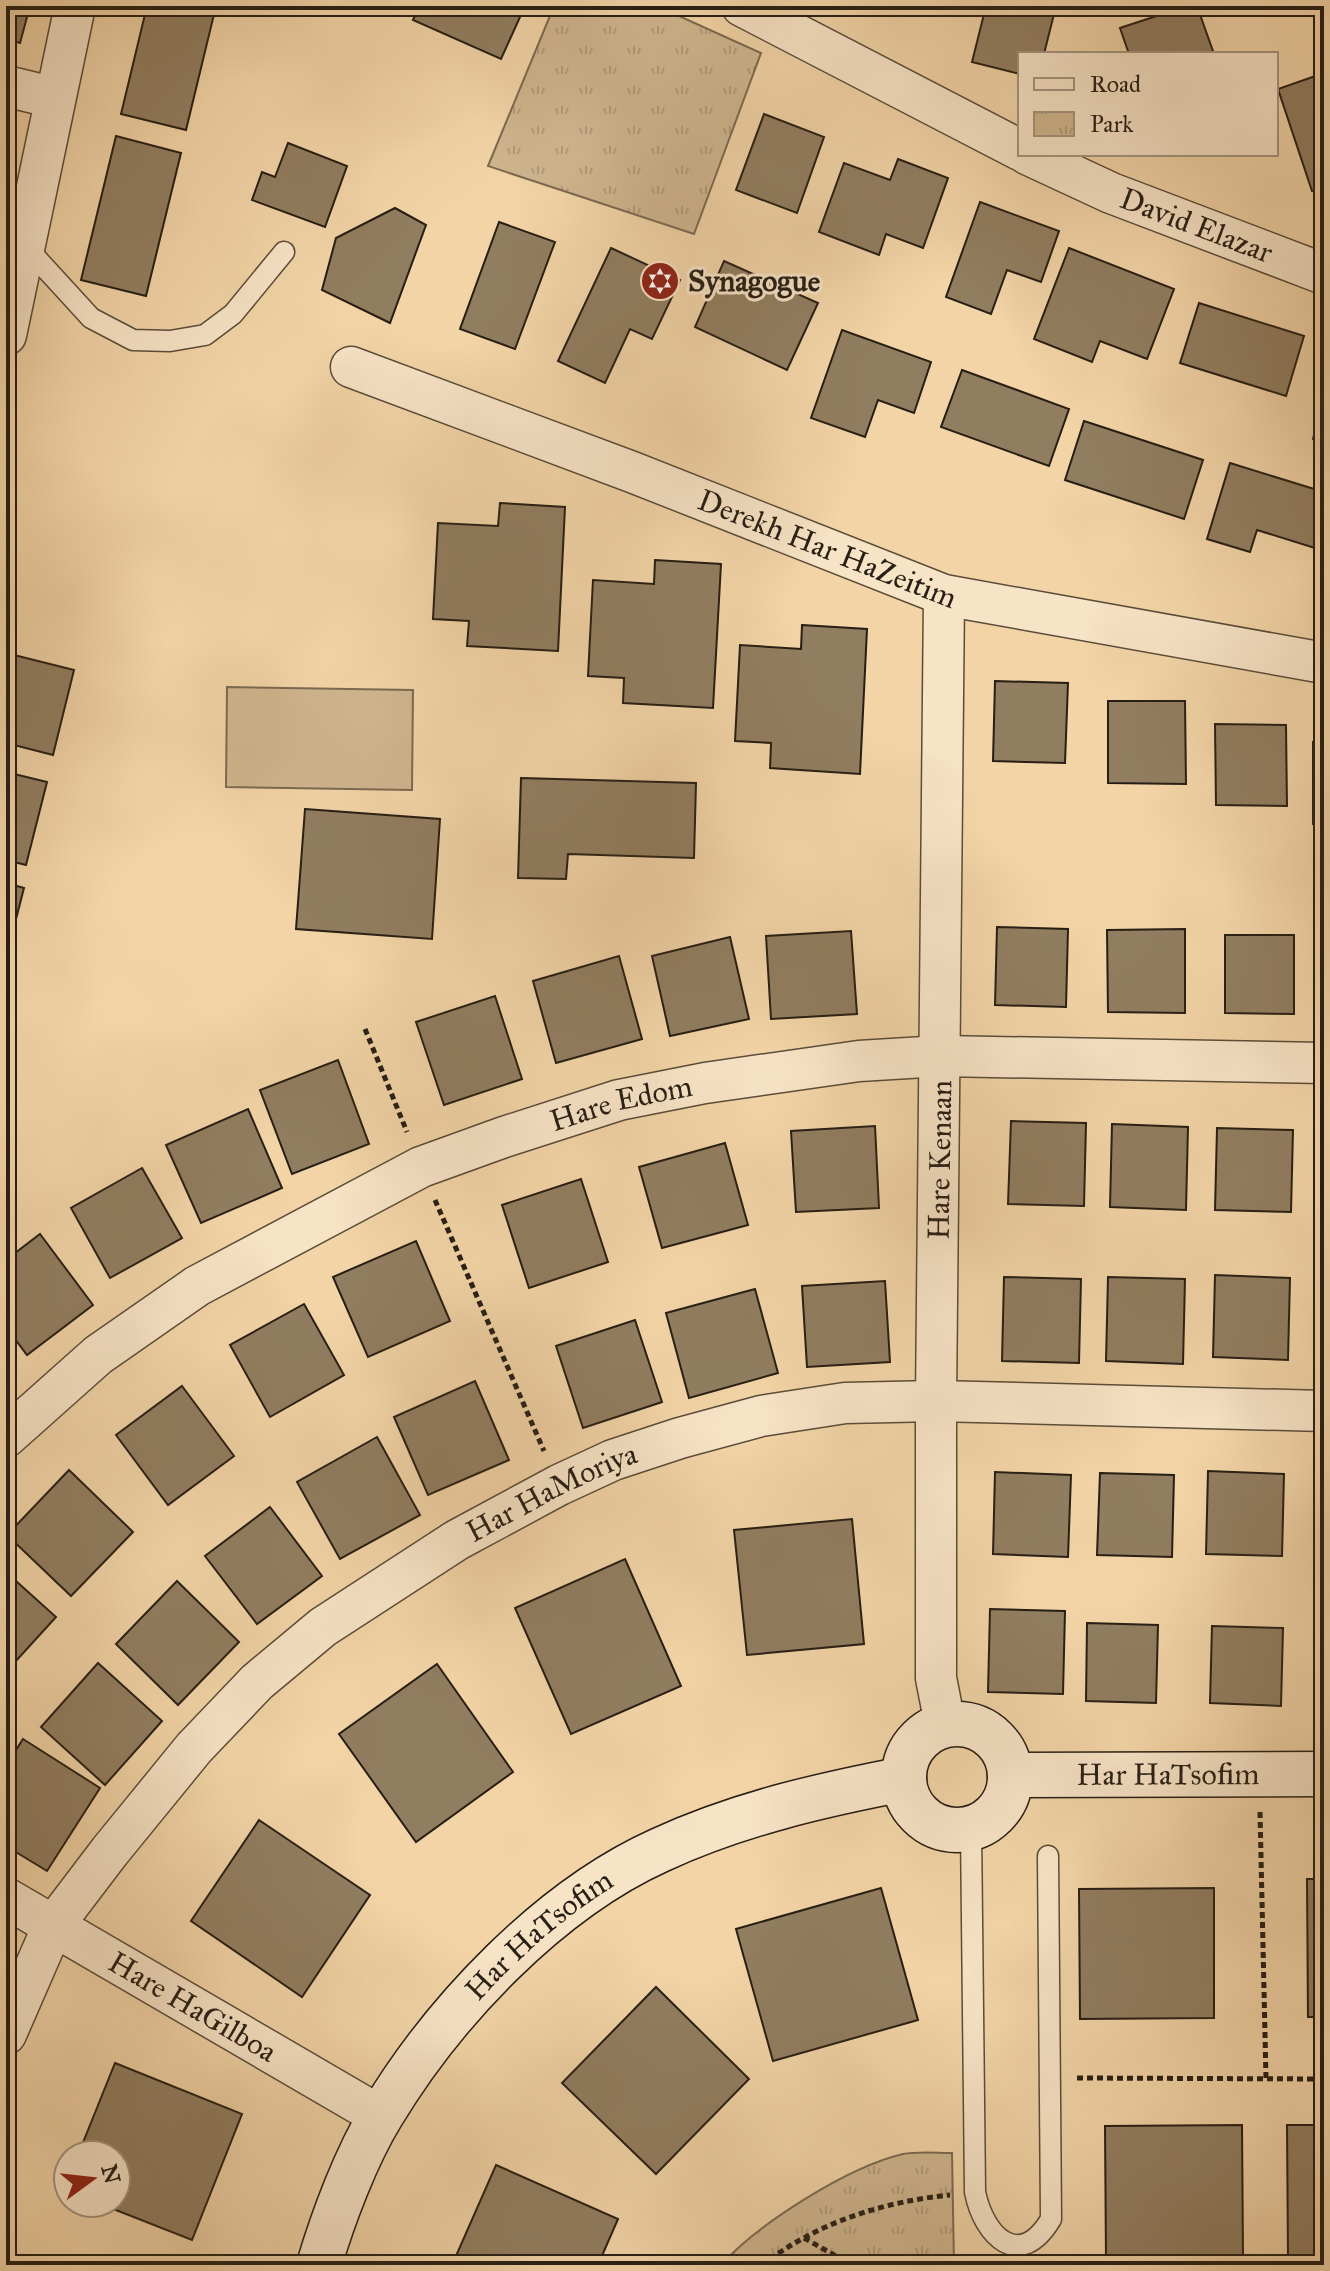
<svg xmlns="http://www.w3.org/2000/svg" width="1330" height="2271" font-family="'IM FELL Great Primer',serif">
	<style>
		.park { fill: url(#park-tufts); stroke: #7b6a51; stroke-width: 2 }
		.garden { fill: #cfb58e; stroke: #7b6a51; stroke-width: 2 }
		.building { fill: #917d60; stroke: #271e14; stroke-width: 2 }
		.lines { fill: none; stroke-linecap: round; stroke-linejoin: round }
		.lane-casing { stroke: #5a4c39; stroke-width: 23 }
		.street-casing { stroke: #5a4c39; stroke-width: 43 }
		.secondary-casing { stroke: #271e14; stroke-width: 47 }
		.path { stroke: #271e14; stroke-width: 5; stroke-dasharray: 6 4; stroke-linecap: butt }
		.lane { stroke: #f7e3c6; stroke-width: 20 }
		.street { stroke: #f7e3c6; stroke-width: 40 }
		.secondary { stroke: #f7e3c6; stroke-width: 44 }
		.labels { text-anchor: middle; stroke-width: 6; stroke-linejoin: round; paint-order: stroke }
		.street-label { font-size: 30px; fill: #271e14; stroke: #f7e3c6 }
		.poi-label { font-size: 30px; font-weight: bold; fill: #271e14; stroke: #f7e3c6; text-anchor: start }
	</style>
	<defs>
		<pattern id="park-tufts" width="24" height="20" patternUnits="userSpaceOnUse" patternTransform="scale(2)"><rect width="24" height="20" fill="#cfb58e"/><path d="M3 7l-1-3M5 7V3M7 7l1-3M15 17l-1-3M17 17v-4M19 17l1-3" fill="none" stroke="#b29b7a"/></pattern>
	</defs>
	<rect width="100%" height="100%" fill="#f2d4a7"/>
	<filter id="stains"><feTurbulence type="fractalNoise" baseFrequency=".0025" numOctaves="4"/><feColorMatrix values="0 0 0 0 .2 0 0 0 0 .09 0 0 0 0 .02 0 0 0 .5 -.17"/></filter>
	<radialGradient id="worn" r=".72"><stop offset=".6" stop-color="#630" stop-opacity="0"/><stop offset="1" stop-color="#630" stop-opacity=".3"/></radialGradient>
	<!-- park -->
	<g class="park">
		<path d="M554,6h103l104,47 -67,181 -206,-68z"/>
		<path d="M952,2153l2,112h-233c38,-42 127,-98 182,-111 15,-3 34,-1 49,-1z"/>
	</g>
	<!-- garden -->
	<path class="garden" d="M227,687l186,3 -1,100 -186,-3z"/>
	<!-- building -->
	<g class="building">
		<path d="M6,6h24l-10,37 -14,-4z"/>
		<path d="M147,6h69l-30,124 -65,-16z"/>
		<path d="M419,6h106l-24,53 -88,-39z"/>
		<path d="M986,6h70l-12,48h-24v20l-48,-12z"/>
		<path d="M1187,6h10l17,48h-85l-9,-26z"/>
		<path d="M1324,73v114l-12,4 -34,-102z"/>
		<path d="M764,114l60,23 -27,76 -61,-23z"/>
		<path d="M116,136l65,17 -35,143 -65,-16z"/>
		<path d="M288,143l59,23 -22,61 -73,-27 10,-28 13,5z"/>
		<path d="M898,159l50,19 -25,70 -37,-14 -7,21 -60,-23 25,-69 46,17z"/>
		<path d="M980,202l79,29 -18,51 -34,-12 -16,44 -45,-17z"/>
		<path d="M395,208l31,17 -36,98 -68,-33 14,-52z"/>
		<path d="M499,222l56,20 -40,107 -55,-20z"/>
		<path d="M611,248l69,32 -28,59 -22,-10 -25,54 -47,-22z"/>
		<path d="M1069,248l105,41 -27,70 -47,-18 -8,21 -58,-23z"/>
		<path d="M724,261l94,42 -31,67 -92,-43z"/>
		<path d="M1199,303l105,33 -18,60 -106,-33z"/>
		<path d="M842,330l89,32 -17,51 -36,-13 -13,37 -54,-19z"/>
		<path d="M962,370l107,39 -20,57 -108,-39z"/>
		<path d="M1324,395v46l-11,-2z"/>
		<path d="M1084,421l119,39 -19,59 -119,-39z"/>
		<path d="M1230,463l94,29v39l-6,18 -61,-19 -7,22 -43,-13z"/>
		<path d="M500,503l65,4 -7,144 -91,-5 2,-25 -36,-2 5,-96 60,3z"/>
		<path d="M655,560l66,4 -8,144 -90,-5 1,-25 -36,-2 5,-96 61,4z"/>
		<path d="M802,625l65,4 -7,145 -90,-6 1,-25 -36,-2 5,-96 61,4z"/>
		<path d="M6,653l68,17 -21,85 -47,-12z"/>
		<path d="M995,681l73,2 -3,80 -72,-2z"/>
		<path d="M1108,701h77l1,83 -78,-1z"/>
		<path d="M1215,724l71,1 1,81 -71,-1z"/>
		<rect x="1313" y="742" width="11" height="82"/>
		<path d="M6,772l41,10 -21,83 -20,-5z"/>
		<path d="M521,778l175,5 -2,75 -126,-4 -2,25 -48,-1z"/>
		<path d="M305,809l135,10 -8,120 -136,-10z"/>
		<path d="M6,883l18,5 -18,70z"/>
		<path d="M997,927l71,2 -2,78 -71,-2z"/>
		<path d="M1185,929v84l-77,-1 -1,-82z"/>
		<path d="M851,931l6,83 -86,5 -5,-83z"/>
		<path d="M1225,935h69v79l-69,-1z"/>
		<path d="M730,937l19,82 -79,17 -18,-80z"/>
		<path d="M619,956l23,83 -86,24 -23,-82z"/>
		<path d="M495,996l27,83 -78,26 -28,-83z"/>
		<path d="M338,1060l31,84 -77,30 -32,-84z"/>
		<path d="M248,1109l34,79 -81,35 -35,-78z"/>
		<path d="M1011,1121l75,2 -2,83 -76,-2z"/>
		<path d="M1112,1124l76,3 -2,83 -76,-3z"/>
		<path d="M875,1126l4,82 -83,4 -5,-81z"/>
		<path d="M1217,1128l76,2 -2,82 -76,-2z"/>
		<path d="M1318,1129h6v87h-9z"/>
		<path d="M725,1143l23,82 -86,23 -23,-81z"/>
		<path d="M142,1168l40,70 -72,40 -39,-70z"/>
		<path d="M581,1179l27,83 -79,26 -27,-83z"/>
		<path d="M40,1234l53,71 -66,50 -21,-28v-67z"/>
		<path d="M416,1241l34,80 -82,36 -35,-80z"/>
		<path d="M1215,1275l75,3 -2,82 -75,-3z"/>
		<path d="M1004,1277l77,2 -2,84 -77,-2z"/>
		<path d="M1108,1277l77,2 -2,85 -77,-3z"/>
		<path d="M1317,1278h7v79h-9z"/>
		<path d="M885,1281l5,81 -83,5 -5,-81z"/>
		<path d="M755,1289l23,84 -89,25 -23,-85z"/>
		<path d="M304,1304l40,71 -74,42 -40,-72z"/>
		<path d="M635,1320l27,82 -79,26 -27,-82z"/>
		<path d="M475,1381l34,79 -81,35 -34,-78z"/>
		<path d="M182,1386l52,70 -66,49 -52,-70z"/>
		<path d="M377,1437l43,78 -80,44 -43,-77z"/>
		<path d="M69,1470l64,62 -62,64 -64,-61z"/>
		<path d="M1208,1471l76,3 -2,82 -76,-2z"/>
		<path d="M995,1472l76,3 -3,82 -75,-3z"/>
		<path d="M1100,1473l74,2 -2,82 -75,-2z"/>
		<path d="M1322,1475h2v82h-4z"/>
		<path d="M270,1507l52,69 -65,48 -52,-68z"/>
		<path d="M852,1519l12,125 -117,11 -13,-125z"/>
		<path d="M625,1559l56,127 -110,48 -56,-126z"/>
		<path d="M6,1572l50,45 -50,55z"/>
		<path d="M177,1581l62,61 -61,63 -62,-61z"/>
		<path d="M990,1609l75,2 -2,83 -75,-2z"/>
		<path d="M1087,1623l71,2 -2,78 -70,-2z"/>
		<path d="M1212,1626l71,2 -2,78 -71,-3z"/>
		<path d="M1324,1633v77h-2z"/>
		<path d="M98,1663l64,58 -57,64 -64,-58z"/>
		<path d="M437,1664l76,108 -97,70 -77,-108z"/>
		<path d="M23,1739l77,49 -53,83 -41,-25v-80z"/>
		<path d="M259,1820l111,75 -68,102 -111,-76z"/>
		<path d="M1307,1879h17v138h-16z"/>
		<path d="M881,1888l37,132 -145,41 -37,-132z"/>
		<path d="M1214,1888v130l-134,1 -1,-130z"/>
		<path d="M656,1987l93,92 -93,95 -94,-91z"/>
		<path d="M115,2063l127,51 -50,126 -94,-37h18v-48h-38z"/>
		<path d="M1242,2125l1,132 -137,1 -1,-132z"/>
		<path d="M1287,2125h37v132h-36z"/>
		<path d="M496,2165l122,54 -20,46h-146z"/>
	</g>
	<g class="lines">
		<!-- lane casing -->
		<g class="lane-casing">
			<g id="lane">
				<path d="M26,247l65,71 42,22 37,1 35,-6 28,-21 51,-62"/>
				<path d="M971,1829l4,363c9,45 45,79 76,27l-3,-363"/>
			</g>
		</g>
		<!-- street casing -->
		<g class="street-casing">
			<g id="street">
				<path d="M742,6l278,144"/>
				<path d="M6,86l49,12"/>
				<path id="s1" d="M1027,154l84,39 213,81"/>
				<path d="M6,335l69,-329"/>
				<path id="s2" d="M351,367l281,105 312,123 380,68"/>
				<path d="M944,595l-8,806v277l9,46"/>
				<path id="s3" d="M6,1437l92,-82 99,-69 224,-119 83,-30 115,-37 86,-17 154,-22 82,-5 383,7"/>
				<path id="s4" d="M6,1898l374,218"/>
				<path id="s5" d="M6,2034l47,-108 57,-75 84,-103 63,-66 66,-55 134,-87 102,-55 54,-25 67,-22 81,-22 84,-13 91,-2 388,10"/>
			</g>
		</g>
		<!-- secondary casing -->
		<g class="secondary-casing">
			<g id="secondary">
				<circle cx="957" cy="1777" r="53"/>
				<path id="s6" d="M1010,1775l314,-1"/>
				<path id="s7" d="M319,2265c14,-47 37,-109 63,-151 62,-103 167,-214 278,-264 78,-36 161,-55 244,-71"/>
			</g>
		</g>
		<!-- path -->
		<g class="path">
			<path d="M365,1029l42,103"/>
			<path d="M435,1200l109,251"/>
			<path d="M1260,1812l6,267"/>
			<path d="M1077,2078l247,1"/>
			<path d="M804,2238l48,27"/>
			<path d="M762,2265c55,-42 119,-63 188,-70"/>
		</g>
		<!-- lane -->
		<use href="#lane" class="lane"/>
		<!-- street -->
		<use href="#street" class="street"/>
		<!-- secondary -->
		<use href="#secondary" class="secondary"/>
	</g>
	<!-- icons -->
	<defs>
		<g id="synagogue-disc" transform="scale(2)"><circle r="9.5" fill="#8f2418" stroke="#f7e3c6"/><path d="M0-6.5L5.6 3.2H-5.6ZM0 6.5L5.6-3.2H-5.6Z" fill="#fff"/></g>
	</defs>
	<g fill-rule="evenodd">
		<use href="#synagogue-disc" x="660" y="281"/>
	</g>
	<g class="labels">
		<!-- street labels -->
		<g class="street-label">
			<text dy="10" stroke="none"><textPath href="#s1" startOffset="184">David Elazar</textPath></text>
			<text dy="10" stroke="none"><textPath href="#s2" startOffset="510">Derekh Har HaZeitim</textPath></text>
			<text dy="10" stroke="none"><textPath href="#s3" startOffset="708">Hare Edom</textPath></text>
			<text transform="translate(940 1160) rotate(-89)" y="10">Hare Kenaan</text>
			<text dy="10" stroke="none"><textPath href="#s5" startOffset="788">Har HaMoriya</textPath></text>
			<text dy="10" stroke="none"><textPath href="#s6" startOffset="158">Har HaTsofim</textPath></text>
			<text dy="10" stroke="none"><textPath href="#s7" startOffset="404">Har HaTsofim</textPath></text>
			<text dy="10" stroke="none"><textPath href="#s4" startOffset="216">Hare HaGilboa</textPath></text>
		</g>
		<!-- poi labels -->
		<g class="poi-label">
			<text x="688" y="291">Synagogue</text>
		</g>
	</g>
	<!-- margin -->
	<rect width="1330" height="2271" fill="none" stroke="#f2d4a7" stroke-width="32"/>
	<rect x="8" y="8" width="1314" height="2255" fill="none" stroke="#271e14" stroke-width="4"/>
	<rect x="16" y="16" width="1298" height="2239" fill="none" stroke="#271e14" stroke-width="2"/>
	<!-- legend -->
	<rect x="1018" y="52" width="260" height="104" fill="#f7e3c6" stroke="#a4947f" stroke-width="2"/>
	<rect x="1034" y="78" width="40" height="12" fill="#f7e3c6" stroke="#a4947f" stroke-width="2"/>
	<text x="1090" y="92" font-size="24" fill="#271e14">Road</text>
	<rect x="1034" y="112" width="40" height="24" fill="url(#park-tufts)" stroke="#a4947f" stroke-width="2"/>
	<text x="1090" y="132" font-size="24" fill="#271e14">Park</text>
	<!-- north arrow -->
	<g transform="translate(92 2179) rotate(75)"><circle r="38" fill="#f7e3c6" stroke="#a4947f" stroke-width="2"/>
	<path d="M0-6L14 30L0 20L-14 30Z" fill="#8f2418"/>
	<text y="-12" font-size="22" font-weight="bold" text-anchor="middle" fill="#271e14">N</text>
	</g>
	<rect width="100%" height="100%" filter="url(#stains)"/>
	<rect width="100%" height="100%" fill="url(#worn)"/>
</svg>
